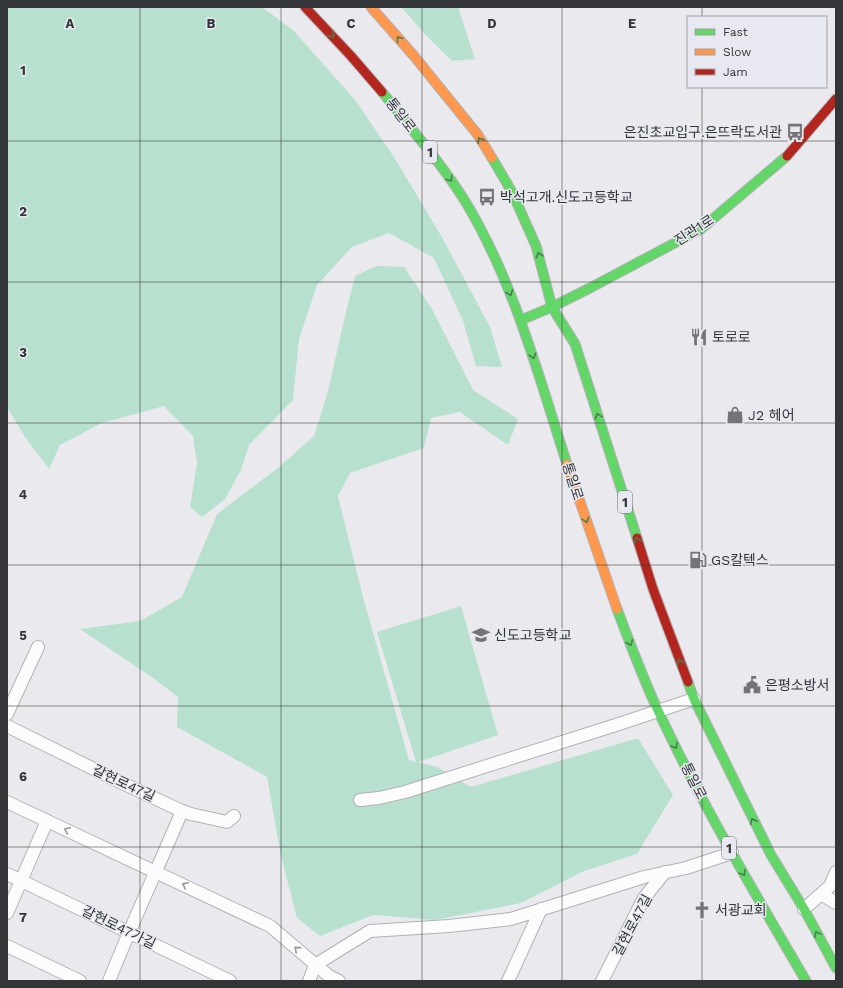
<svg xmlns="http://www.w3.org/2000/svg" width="843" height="988" font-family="'Work Sans','Noto Sans KR',sans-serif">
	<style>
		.green { fill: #b7e1ce }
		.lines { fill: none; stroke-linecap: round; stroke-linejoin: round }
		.street-casing { stroke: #b2b2b6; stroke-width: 14 }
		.fast-casing { stroke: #b2b2b6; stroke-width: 11 }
		.slow-casing { stroke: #b2b2b6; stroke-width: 11 }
		.jam-casing { stroke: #b2b2b6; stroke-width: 11 }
		.street { stroke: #fcfcfc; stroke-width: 12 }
		.fast { stroke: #63d668; stroke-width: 9 }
		.slow { stroke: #ff974d; stroke-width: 9 }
		.jam { stroke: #b3261e; stroke-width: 9 }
		.oneway { stroke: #497d4e }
		.oneway2 { stroke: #98989a }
		.grid { fill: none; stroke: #343538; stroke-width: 1; stroke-opacity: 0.55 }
		.labels { text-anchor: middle; stroke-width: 3; stroke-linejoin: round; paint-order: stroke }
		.shield { fill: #e8e9f0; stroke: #6a6b6f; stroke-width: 1 }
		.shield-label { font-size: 13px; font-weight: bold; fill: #343538 }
		.street-label { font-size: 14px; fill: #343538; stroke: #e8e9f0 }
		.poi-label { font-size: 14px; fill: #343538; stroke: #e8e9f0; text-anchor: start }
		.grid-label { font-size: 13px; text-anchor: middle; font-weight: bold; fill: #343538; stroke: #e8e9f0; stroke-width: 3; stroke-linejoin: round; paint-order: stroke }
	</style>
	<rect width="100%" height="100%" fill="#eaeaee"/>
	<!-- green -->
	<g class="green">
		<path d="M7,7h255l31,23 63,71 38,56 49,82 47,88 12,40 -26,-1 -13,-45 -29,-63 -45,-25 -37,14 -35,38 -18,54 -6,61 -44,45 -8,25 -16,29 -23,18 -12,-10 7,-44 -4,-27 -29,-30 -62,17 -42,22 -11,24 -24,-32 -18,-30z"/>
		<path d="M401,7h57l17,52 -23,2 -29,-29z"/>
		<path d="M376,266l28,1 28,42 41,81 45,29 -10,26 -48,-33 -29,6 -7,30 -74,25 -12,23 25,101 46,163 7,2 -39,-130 84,-26 37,129 -80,27 19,5 34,20 167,-49 35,57 -36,59 -53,17 -63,32 -86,17 -62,-5 -53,21 -23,-18 -16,-62 -14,-79 -90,-50 1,-30 -25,-19 -73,-49 60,-8 42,-24 35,-83 62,-47 35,-31 14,-45 17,-75 10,-40z"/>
	</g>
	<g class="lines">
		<!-- street casing -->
		<g class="street-casing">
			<g id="street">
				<path d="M7,714l31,-67"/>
				<path d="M7,726l113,56 62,29 9,3 36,8 7,-6"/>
				<path d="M360,800l19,-2 26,-6 217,-69 72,-24"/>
				<path d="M7,802l263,124 59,50 10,5"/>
				<path d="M7,874l223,107"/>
				<path d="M821,894l15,9"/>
				<path d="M804,909l26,-23 6,-14"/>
				<path d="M7,913l40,-92"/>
				<path d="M7,946l73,35"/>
				<path d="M109,981c23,-58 49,-113 73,-170"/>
				<path d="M309,981l6,-16 55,-34 79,-5 62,-7 133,-42 42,-9 46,-15"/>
				<path d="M508,981l33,-72"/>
				<path d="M602,981l42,-83 21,-26"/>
			</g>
		</g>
		<!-- fast casing -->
		<g class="fast-casing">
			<g id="fast">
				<path d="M382,92c16,19 30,38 46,57 13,17 26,34 37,52 49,81 73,173 102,263"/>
				<path d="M492,158l20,34 24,54 16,61 23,37 62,194"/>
				<path d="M521,320l31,-13 38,-19 111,-59 86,-73"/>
				<path d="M617,609c12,32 24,64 38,95 44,96 98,186 151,277"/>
				<path d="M688,682l6,17 77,156 33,54 32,59"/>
			</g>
		</g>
		<!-- slow casing -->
		<g class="slow-casing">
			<g id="slow">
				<path d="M371,7l43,49 64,79 14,23"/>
				<path d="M567,464l50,145"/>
			</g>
		</g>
		<!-- jam casing -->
		<g class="jam-casing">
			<g id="jam">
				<path d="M305,7l46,49 31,36"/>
				<path d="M787,156l49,-57"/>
				<path d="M637,538l16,51 35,93"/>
			</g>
		</g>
		<!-- street -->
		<use href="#street" class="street"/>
		<!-- fast -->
		<use href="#fast" class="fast"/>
		<!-- slow -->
		<use href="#slow" class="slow"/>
		<!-- jam -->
		<use href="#jam" class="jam"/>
	</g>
	<!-- one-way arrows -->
	<defs><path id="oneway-chevron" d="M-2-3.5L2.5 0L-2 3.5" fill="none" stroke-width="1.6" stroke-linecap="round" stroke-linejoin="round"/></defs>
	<g class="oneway">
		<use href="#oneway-chevron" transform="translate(332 35) rotate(46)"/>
		<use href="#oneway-chevron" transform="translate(399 39) rotate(-131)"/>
		<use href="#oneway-chevron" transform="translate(480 140) rotate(-122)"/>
		<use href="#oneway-chevron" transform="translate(450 179) rotate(55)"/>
		<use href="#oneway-chevron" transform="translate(539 255) rotate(-105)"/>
		<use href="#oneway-chevron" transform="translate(510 293) rotate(68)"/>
		<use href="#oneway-chevron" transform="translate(533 356) rotate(72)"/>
		<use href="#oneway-chevron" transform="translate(598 416) rotate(-108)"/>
		<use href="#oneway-chevron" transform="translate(586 520) rotate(72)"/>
		<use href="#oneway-chevron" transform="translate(637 540) rotate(-108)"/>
		<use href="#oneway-chevron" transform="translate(630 643) rotate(68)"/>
		<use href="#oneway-chevron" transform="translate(680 662) rotate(-110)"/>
		<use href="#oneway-chevron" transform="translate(675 746) rotate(63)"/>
		<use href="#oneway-chevron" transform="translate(753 821) rotate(-117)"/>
		<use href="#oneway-chevron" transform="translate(743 873) rotate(60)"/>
		<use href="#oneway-chevron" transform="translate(817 934) rotate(-118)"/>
	</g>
	<g class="oneway2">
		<use href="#oneway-chevron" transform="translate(67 830) rotate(-155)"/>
		<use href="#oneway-chevron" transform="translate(185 885) rotate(-154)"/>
		<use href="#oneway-chevron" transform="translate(297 949) rotate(-139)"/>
	</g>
	<!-- grid -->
	<path class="grid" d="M140,7v974M281,7v974M422,7v974M562,7v974M702,7v10M702,87v894M7,141h829M7,282h829M7,423h829M7,565h829M7,706h829M7,847h829"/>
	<!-- icons -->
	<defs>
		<g id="bus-bare" transform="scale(1.38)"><path d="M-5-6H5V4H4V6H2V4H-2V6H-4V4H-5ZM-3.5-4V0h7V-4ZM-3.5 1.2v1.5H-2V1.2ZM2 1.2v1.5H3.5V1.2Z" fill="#747478" stroke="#e8e9f0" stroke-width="2.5" paint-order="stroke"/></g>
		<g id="restaurant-bare" transform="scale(1.38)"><path d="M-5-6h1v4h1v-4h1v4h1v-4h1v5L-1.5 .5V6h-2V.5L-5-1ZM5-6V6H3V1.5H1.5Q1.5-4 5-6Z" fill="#747478" stroke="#e8e9f0" stroke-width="2.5" paint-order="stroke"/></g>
		<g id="shop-bare" transform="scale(1.38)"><path d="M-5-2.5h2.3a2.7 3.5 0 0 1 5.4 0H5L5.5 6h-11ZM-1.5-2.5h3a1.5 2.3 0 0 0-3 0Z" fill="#747478" stroke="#e8e9f0" stroke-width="2.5" paint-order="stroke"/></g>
		<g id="fuel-bare" transform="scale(1.38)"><path d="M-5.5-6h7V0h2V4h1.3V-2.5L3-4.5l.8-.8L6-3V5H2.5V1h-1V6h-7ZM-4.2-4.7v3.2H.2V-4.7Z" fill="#747478" stroke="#e8e9f0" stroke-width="2.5" paint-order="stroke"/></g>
		<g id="school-bare" transform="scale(1.38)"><path d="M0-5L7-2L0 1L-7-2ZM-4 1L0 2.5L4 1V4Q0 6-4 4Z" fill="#747478" stroke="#e8e9f0" stroke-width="2.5" paint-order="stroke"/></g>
		<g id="civic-bare" transform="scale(1.38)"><path d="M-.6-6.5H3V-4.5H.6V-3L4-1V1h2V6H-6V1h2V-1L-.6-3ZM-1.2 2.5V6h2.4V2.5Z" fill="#747478" stroke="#e8e9f0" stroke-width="2.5" paint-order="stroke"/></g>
		<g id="church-bare" transform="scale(1.38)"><path d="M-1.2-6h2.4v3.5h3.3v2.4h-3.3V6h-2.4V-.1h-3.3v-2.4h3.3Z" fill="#747478" stroke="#e8e9f0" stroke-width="2.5" paint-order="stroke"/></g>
	</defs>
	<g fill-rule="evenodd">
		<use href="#bus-bare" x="795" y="132"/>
		<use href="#bus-bare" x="487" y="197"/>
		<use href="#restaurant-bare" x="699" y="337"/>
		<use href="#shop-bare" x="735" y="415"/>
		<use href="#fuel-bare" x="698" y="560"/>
		<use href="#school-bare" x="481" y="635"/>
		<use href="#civic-bare" x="752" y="685"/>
		<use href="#church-bare" x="702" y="910"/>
	</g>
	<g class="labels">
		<!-- shield labels -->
		<g class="shield">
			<rect x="423" y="141" width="14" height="22" rx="3"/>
			<rect x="618" y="491" width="14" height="22" rx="3"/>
			<rect x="722" y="837" width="14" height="22" rx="3"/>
		</g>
		<g class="shield-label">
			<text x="430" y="157">1</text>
			<text x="625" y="507">1</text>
			<text x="729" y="853">1</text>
		</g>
		<!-- street labels -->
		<g class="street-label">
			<text transform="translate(401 115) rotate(52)" y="5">통일로</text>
			<text transform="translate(694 230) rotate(-33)" y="5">진관1로</text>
			<text transform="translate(573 481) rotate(72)" y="5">통일로</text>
			<text transform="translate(694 781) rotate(63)" y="5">통일로</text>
			<text transform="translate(124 783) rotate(25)" y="5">갈현로47길</text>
			<text transform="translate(632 925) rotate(-62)" y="5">갈현로47길</text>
			<text transform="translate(119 927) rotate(26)" y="5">갈현로47가길</text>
		</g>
		<!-- poi labels -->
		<g class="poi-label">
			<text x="782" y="137" text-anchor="end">은진초교입구.은뜨락도서관</text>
			<text x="500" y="202">박석고개.신도고등학교</text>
			<text x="712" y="342">토로로</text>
			<text x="748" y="420">J2 헤어</text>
			<text x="711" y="565">GS칼텍스</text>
			<text x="494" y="640">신도고등학교</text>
			<text x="765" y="690">은평소방서</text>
			<text x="715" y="915">서광교회</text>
		</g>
	</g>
	<g class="grid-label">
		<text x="70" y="28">A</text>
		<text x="211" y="28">B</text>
		<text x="351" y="28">C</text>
		<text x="492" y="28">D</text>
		<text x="632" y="28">E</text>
		<text x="23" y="75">1</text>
		<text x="23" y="216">2</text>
		<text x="23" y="357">3</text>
		<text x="23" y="499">4</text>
		<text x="23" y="640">5</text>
		<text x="23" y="781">6</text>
		<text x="23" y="922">7</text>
	</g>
	<!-- border -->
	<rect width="843" height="988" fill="none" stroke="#343538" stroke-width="16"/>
	<!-- legend -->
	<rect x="687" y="16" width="140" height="72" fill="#e8e9f0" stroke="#a0a1a6"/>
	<rect x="695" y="29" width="20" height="6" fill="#63d668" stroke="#a0a1a6"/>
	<text x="723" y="36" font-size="12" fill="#343538">Fast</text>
	<rect x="695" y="49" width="20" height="6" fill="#ff974d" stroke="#a0a1a6"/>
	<text x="723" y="56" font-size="12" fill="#343538">Slow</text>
	<rect x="695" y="69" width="20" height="6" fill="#b3261e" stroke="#a0a1a6"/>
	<text x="723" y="76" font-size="12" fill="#343538">Jam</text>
</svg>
